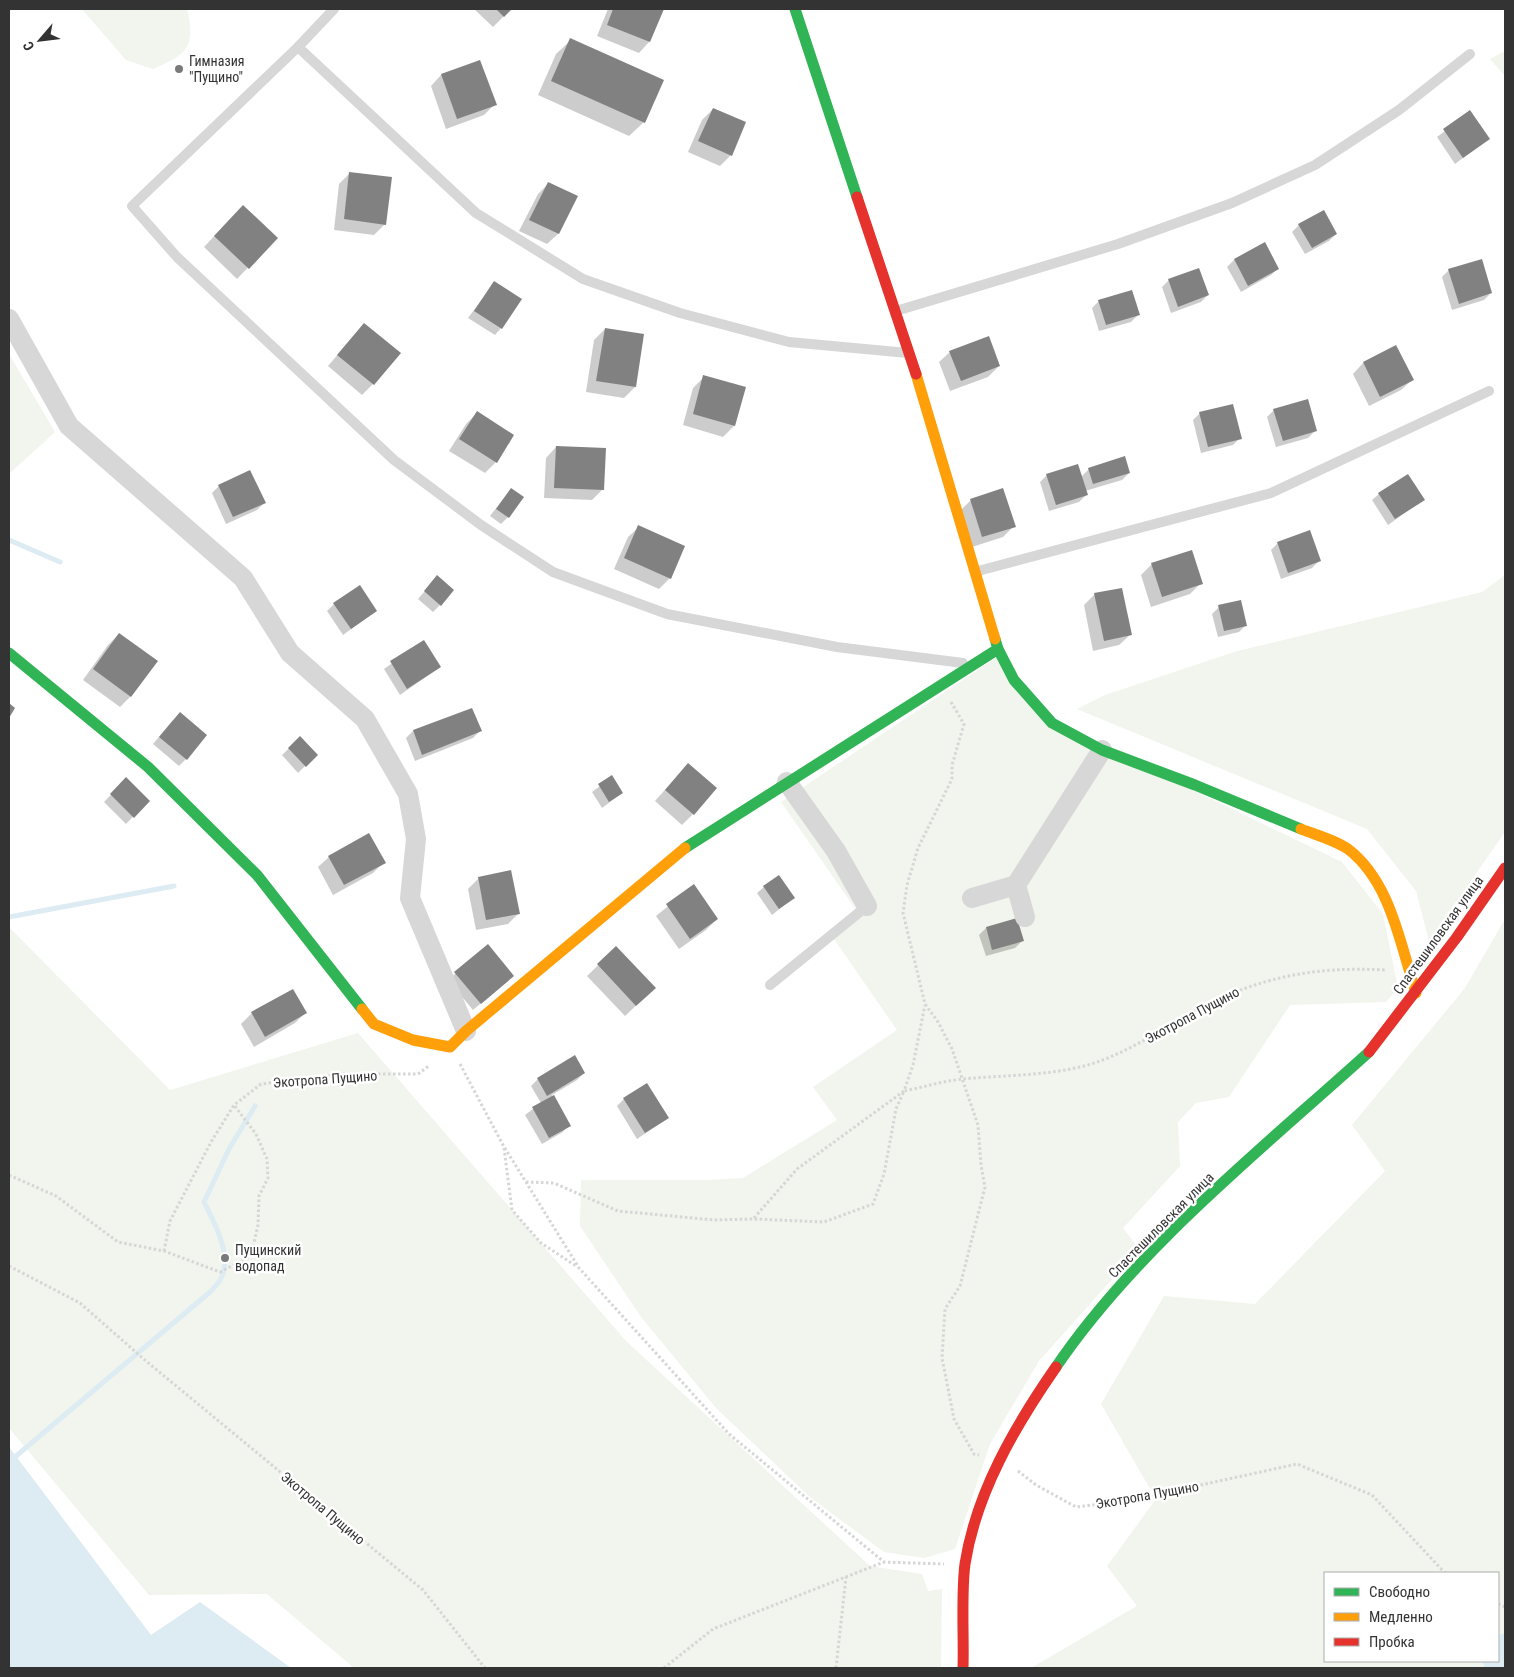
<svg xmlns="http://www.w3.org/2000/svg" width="1514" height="1677" font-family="'Roboto Condensed',sans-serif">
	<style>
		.green { fill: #f1f5ed; fill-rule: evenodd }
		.water { fill: #ddebf3 }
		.shadow { fill: #0003 }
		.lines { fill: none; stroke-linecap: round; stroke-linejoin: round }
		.stream { stroke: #ddebf3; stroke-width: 5 }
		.river { stroke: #ddebf3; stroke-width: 31 }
		.building { fill: #818181 }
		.path { stroke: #d6d6d6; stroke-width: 3; stroke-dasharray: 2.5 2.5; stroke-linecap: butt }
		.lane { stroke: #d7d7d7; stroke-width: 10 }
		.street { stroke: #d7d7d7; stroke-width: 20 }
		.fast { stroke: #30b455; stroke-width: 11 }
		.slow { stroke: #ff9f0a; stroke-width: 11 }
		.jam { stroke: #e5322d; stroke-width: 11 }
		.poi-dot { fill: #7a7a7a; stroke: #fff; stroke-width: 2 }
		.labels { text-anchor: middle; stroke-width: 5; stroke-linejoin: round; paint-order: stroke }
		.poi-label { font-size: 14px; fill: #333; stroke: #fff; text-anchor: start }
		.street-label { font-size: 14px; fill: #333; stroke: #fff }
	</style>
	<rect width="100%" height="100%" fill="#fff"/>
	<!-- green -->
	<g class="green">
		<path d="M82,9h105c9,38 0,45 -34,60l-27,-9z"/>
		<path d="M1505,51v25l-15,-17z"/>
		<path d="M9,354l46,78 -46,42z"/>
		<path d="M1505,575v257l-76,109 -13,-50 -49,-62 -290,-120 28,-14 129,-43 248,-60z"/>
		<path d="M1000,655l52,67 290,140 41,52 15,74 -12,14 -96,3 -61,92 -33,6 -18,19 2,44 -57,62 16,21 -100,112 -49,83 -35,105 -31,9 -40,-6 -73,-54 -95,-90 -75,-91 -61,-91 1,-46h127l35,-2 94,-58 -24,-33 84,-57 -63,-91 27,-22 -80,-115z"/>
		<path d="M1505,919v749h-474l106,-62 -30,-40 49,-67 -55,-95 63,-108 91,8 130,-133 -33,-46 113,-137zM1325,1573h173v88h-173z"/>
		<path d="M9,927l161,163 188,-57 268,308 244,225 52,8 6,17 14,-2 -1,79h-587l-87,-74 -118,1 -140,-167z"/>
	</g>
	<!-- water -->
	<path class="water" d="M9,1447l142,188 49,-33 91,66h-282z"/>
	<!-- shadow -->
	<g class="shadow">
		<path d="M474,9h37l-18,18z"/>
		<path d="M608,9h54l-13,33 -10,11 -42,-17z"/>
		<path d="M571,40l73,82 -15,14 -91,-41 18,-41z"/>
		<path d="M480,61l15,43 -11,11 -38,14 -15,-43 10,-11z"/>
		<path d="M713,109l18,46 -11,11 -32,-14 14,-32z"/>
		<path d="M1470,112l18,27 -33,25 -18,-27z"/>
		<path d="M350,173l35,51 -11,11 -40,-5 5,-46z"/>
		<path d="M549,183l27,14 -18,37 -11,10 -28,-13 19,-37z"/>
		<path d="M232,217l44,21 -39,41 -33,-32z"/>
		<path d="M1299,225l37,9 -7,7 -24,13 -13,-22z"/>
		<path d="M1264,244l14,24 -7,7 -30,17 -14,-25 7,-7z"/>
		<path d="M1449,270l42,23 -7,7 -32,10 -10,-33z"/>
		<path d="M1169,280l39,15 -7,7 -30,11 -9,-26z"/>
		<path d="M494,283l7,45 -6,7 -27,-17z"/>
		<path d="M1099,301l39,14 -7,7 -32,9 -7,-23z"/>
		<path d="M364,324l9,60 -11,11 -34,-29z"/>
		<path d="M605,329l30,58 -11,11 -38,-6 8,-52z"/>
		<path d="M950,352l49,14 -11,11 -38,14 -11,-29z"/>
		<path d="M1363,363l49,17 -11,10 -32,16 -16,-32z"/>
		<path d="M704,377l41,11 -11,38 -11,11 -40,-12 10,-37z"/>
		<path d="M1274,410l41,21 -7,7 -32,9 -9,-30z"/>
		<path d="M477,413l36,22 -17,27 -11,11 -36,-22 17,-27z"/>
		<path d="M1200,413l40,25 -7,7 -32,8 -8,-33z"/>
		<path d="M556,447l47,42 -11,11 -48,-2 2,-40z"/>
		<path d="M1089,469l40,4 -7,7 -37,11 1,4 -7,7 -30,9 -9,-29 7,-7 34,2z"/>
		<path d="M219,486l45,17 -7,7 -31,14 -14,-31z"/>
		<path d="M511,489l-3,28 -7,7 -11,-8z"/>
		<path d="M1379,494l44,6 -35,25 -16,-25z"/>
		<path d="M971,500l43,26 -11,11 -31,10 -12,-36z"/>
		<path d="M639,527l31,51 -11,11 -45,-20 14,-32z"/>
		<path d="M1278,543l41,18 -7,7 -31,11 -10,-29z"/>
		<path d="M1152,564l49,19 -11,11 -39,13 -10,-32z"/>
		<path d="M437,577l3,28 -7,7 -15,-13z"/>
		<path d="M1095,594l35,41 -11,10 -26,6 -9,-46z"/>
		<path d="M334,604l42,7 -33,24 -16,-24z"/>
		<path d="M1219,607l27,18 -7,7 -21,5 -6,-23z"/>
		<path d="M119,634l12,62 -11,11 -37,-27 25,-35z"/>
		<path d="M423,641l17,26 -40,28 -16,-26z"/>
		<path d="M471,710l9,21 -7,7 -58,23 -9,-23 7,-7z"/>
		<path d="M173,720l13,39 -7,7 -26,-22z"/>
		<path d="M300,738l16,17 -18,18 -16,-18z"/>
		<path d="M688,764l5,50 -11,11 -27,-24z"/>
		<path d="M612,777l10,16 -20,15 -10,-16z"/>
		<path d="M126,779l22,22 -22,23 -22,-22z"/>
		<path d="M329,857l55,5 -11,11 -40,22 -15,-28z"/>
		<path d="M479,878l40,35 -11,11 -32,6 -8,-41z"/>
		<path d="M693,886l24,33 -11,11 -27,19 -23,-33z"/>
		<path d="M764,887l29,11 -21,17 -15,-22z"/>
		<path d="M986,928l36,13 -7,7 -29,8 -7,-21z"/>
		<path d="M488,946l25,30 -40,34 -25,-30z"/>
		<path d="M616,948l28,50 -19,18 -38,-40z"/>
		<path d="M252,1013h53l-10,10 -41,24 -13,-23z"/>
		<path d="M575,1057l9,16 -7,7 -25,15 17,30 -6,7 -21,12 -17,-29 16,-12 -10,-17 7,-7z"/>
		<path d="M624,1099l44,19 -31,21 -20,-33z"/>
	</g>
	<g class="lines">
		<!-- stream -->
		<g class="stream">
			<path d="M9,540l51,22"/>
			<path d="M9,917l165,-31"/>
			<path d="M9,1462l201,-170c4,-4 8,-8 10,-12 14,-22 -6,-58 -16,-78l25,-53 26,-43"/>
		</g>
		<!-- river -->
		<path class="river" d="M1498,1659l7,-10"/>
	</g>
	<!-- building -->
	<g class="building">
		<path d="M496,9h16l-8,8z"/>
		<path d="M613,9h51l-14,33 -43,-17z"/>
		<path d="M570,38l94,42 -19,43 -94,-42z"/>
		<path d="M480,60l17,45 -40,14 -16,-45z"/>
		<path d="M713,108l33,14 -14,34 -34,-15z"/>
		<path d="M1470,110l20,29 -27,19 -20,-29z"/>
		<path d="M349,172l43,5 -6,48 -42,-6z"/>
		<path d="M548,182l30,14 -19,38 -30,-14z"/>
		<path d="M243,205l35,33 -29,31 -35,-33z"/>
		<path d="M1324,210l13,24 -25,14 -14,-24z"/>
		<path d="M1265,242l14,27 -31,17 -14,-27z"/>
		<path d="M1482,259l10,34 -33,11 -11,-35z"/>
		<path d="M1199,268l10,27 -31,12 -10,-28z"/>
		<path d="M494,281l28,18 -20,30 -28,-18z"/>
		<path d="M1132,290l8,25 -34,10 -8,-25z"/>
		<path d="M364,323l37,30 -27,32 -37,-30z"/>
		<path d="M605,328l39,6 -8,53 -40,-6z"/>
		<path d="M989,336l11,30 -39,15 -12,-30z"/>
		<path d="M1396,345l18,35 -34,17 -17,-35z"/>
		<path d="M703,375l43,12 -11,39 -42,-12z"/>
		<path d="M1308,399l9,32 -34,10 -10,-32z"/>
		<path d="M1233,404l9,35 -34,8 -9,-35z"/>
		<path d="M477,411l37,24 -17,28 -38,-24z"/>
		<path d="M556,446l50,2 -2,42 -50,-2z"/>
		<path d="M1125,456l5,17 -37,11 -5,-16z"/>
		<path d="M1078,464l10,31 -32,10 -10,-31z"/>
		<path d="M250,470l16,33 -33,14 -15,-32z"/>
		<path d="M1408,474l17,26 -30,19 -17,-26z"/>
		<path d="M511,488l13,9 -15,21 -13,-9z"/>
		<path d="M1003,488l13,39 -34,10 -12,-38z"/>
		<path d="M638,525l47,21 -14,33 -47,-21z"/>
		<path d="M1310,530l11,31 -33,12 -11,-31z"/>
		<path d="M1192,550l11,34 -41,13 -11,-34z"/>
		<path d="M437,575l17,15 -13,16 -17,-15z"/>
		<path d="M360,585l17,26 -26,18 -18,-26z"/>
		<path d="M1122,588l10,47 -28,6 -10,-48z"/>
		<path d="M1241,600l6,26 -23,5 -6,-26z"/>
		<path d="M119,633l39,28 -27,36 -38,-28z"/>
		<path d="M424,640l17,27 -34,22 -17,-28z"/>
		<path d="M9,703l6,5 -6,10z"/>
		<path d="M472,708l10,23 -60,24 -9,-25z"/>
		<path d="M180,712l27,23 -20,25 -28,-23z"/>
		<path d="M300,736l18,19 -12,12 -18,-19z"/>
		<path d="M688,763l29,25 -23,27 -29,-25z"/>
		<path d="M612,775l11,18 -14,9 -11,-18z"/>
		<path d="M126,777l24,24 -16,17 -24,-24z"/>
		<path d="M369,833l17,30 -42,22 -16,-29z"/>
		<path d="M511,870l9,44 -34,6 -8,-43z"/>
		<path d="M779,875l16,23 -16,11 -16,-23z"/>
		<path d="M694,884l24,35 -28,20 -24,-35z"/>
		<path d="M1017,918l7,23 -32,9 -6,-23z"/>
		<path d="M488,944l26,32 -33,28 -27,-32z"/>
		<path d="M616,946l40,42 -20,18 -39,-42z"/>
		<path d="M293,989l14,24 -42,24 -14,-25z"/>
		<path d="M575,1055l10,18 -38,23 -10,-18z"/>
		<path d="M647,1083l22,35 -24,15 -22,-35z"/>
		<path d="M554,1095l17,31 -22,12 -17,-31z"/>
	</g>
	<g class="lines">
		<!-- path -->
		<g class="path">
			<path d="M951,702l13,22 -12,41v14l-34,69 -11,37 -4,28 22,91 13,18 14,27 26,76 3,40 4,22 -25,99 -15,23 -3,49 12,61 20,35 5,1"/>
			<path d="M460,1064l43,81 76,123 150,166 155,128 60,2"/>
			<path d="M504,1148l8,62 29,33 35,23"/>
			<path d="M9,1175l47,21 62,46 46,9 56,21 31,-16 7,-31 1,-29 9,-18 -1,-19 -11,-25 -22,-29"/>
			<path d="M526,1182l28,1 64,28 96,9 40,-1 70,3 49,-18 11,-30 12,-65 8,-18c20,-4 39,-10 59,-12 41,-4 85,-3 125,-14 37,-11 68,-32 101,-51 66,-36 122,-48 197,-44"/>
			<path d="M754,1218l43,-49 107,-78 9,-26 12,-60"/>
			<path d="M164,1251l6,-30 41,-79 23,-37 27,-21 83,-10h74l12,-9"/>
			<path d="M9,1266l71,37 66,58 277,229 62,78"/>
			<path d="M1018,1471l18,14 40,22 56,-7 165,-36 75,31 73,78"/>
			<path d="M1498,1604l7,3"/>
			<path d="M664,1668l49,-39 171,-67"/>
			<path d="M836,1668l10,-91"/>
		</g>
		<!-- lane -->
		<g class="lane">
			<path d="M334,9l-36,38 -166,159 45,51 217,203 87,65 72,47 114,42 170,33 126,16"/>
			<path d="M298,47l178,166 107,66 97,34 109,29 119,11"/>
			<path d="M896,311l222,-67 114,-41 83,-38 84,-55 71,-56"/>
			<path d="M978,571l293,-78 218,-102"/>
			<path d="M770,985l97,-79"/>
		</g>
		<!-- street -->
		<g class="street">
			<path d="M9,319l60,107 174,152 47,75 75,66 43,75 8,45 -6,59 56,133"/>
			<path d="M787,782l49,69 31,55"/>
			<path d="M972,898l44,-13"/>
			<path d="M1025,917l-9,-32 86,-135"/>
		</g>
		<!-- fast -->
		<g class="fast">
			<path d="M795,9l62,188"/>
			<path d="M998,649l16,31 38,43 50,27 93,35 106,44"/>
			<path d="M9,653l139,114 109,108 105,134"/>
			<path d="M685,848l313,-199 -3,-10"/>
			<path d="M1056,1367c80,-118 207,-219 313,-315"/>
		</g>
		<!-- slow -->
		<g class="slow">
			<path d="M916,374l79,265"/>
			<path d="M1301,829c15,6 34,11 47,20 43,33 52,95 68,144"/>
			<path d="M362,1009l12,15 39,16 37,7 16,-16 219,-183"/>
		</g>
		<!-- jam -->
		<g class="jam">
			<path d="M857,197l59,177"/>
			<path d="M1369,1052l88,-115 48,-69"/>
			<path d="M963,1668c1,-31 -2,-74 2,-104 11,-71 50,-138 91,-197"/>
		</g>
	</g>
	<!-- markers -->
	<g class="poi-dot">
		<circle cx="179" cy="69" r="5"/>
		<circle cx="225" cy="1258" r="5"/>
	</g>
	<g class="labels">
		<!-- poi labels -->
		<g class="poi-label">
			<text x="189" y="66">Гимназия<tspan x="189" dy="16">"Пущино"</tspan></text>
			<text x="235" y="1255">Пущинский<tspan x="235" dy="16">водопад</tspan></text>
		</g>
		<!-- street labels -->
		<g class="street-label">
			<text transform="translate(1438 935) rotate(-54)" y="5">Спастешиловская улица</text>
			<text transform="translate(1192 1015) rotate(-28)" y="5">Экотропа Пущино</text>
			<text transform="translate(325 1079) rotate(-4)" y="5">Экотропа Пущино</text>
			<text transform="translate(1161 1225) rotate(-45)" y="5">Спастешиловская улица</text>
			<text transform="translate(1147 1495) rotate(-10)" y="5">Экотропа Пущино</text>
			<text transform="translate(323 1508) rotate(40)" y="5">Экотропа Пущино</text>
		</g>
	</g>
	<!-- border -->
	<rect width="1514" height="1677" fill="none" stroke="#333333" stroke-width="20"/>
	<!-- legend -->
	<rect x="1324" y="1572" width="175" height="90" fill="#ffffff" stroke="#adadad"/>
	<rect x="1334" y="1588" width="25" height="8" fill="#30b455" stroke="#adadad"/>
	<text x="1369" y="1597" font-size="15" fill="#333333">Свободно</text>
	<rect x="1334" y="1613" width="25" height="8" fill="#ff9f0a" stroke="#adadad"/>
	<text x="1369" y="1622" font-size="15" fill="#333333">Медленно</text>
	<rect x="1334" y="1638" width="25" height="8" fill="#e5322d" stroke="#adadad"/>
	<text x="1369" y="1647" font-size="15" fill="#333333">Пробка</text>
	<!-- north arrow -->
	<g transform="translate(40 40) rotate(242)" stroke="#ffffff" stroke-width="4" paint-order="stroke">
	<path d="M0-4L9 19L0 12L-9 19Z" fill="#333333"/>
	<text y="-8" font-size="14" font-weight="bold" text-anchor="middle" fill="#333333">С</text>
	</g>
</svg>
